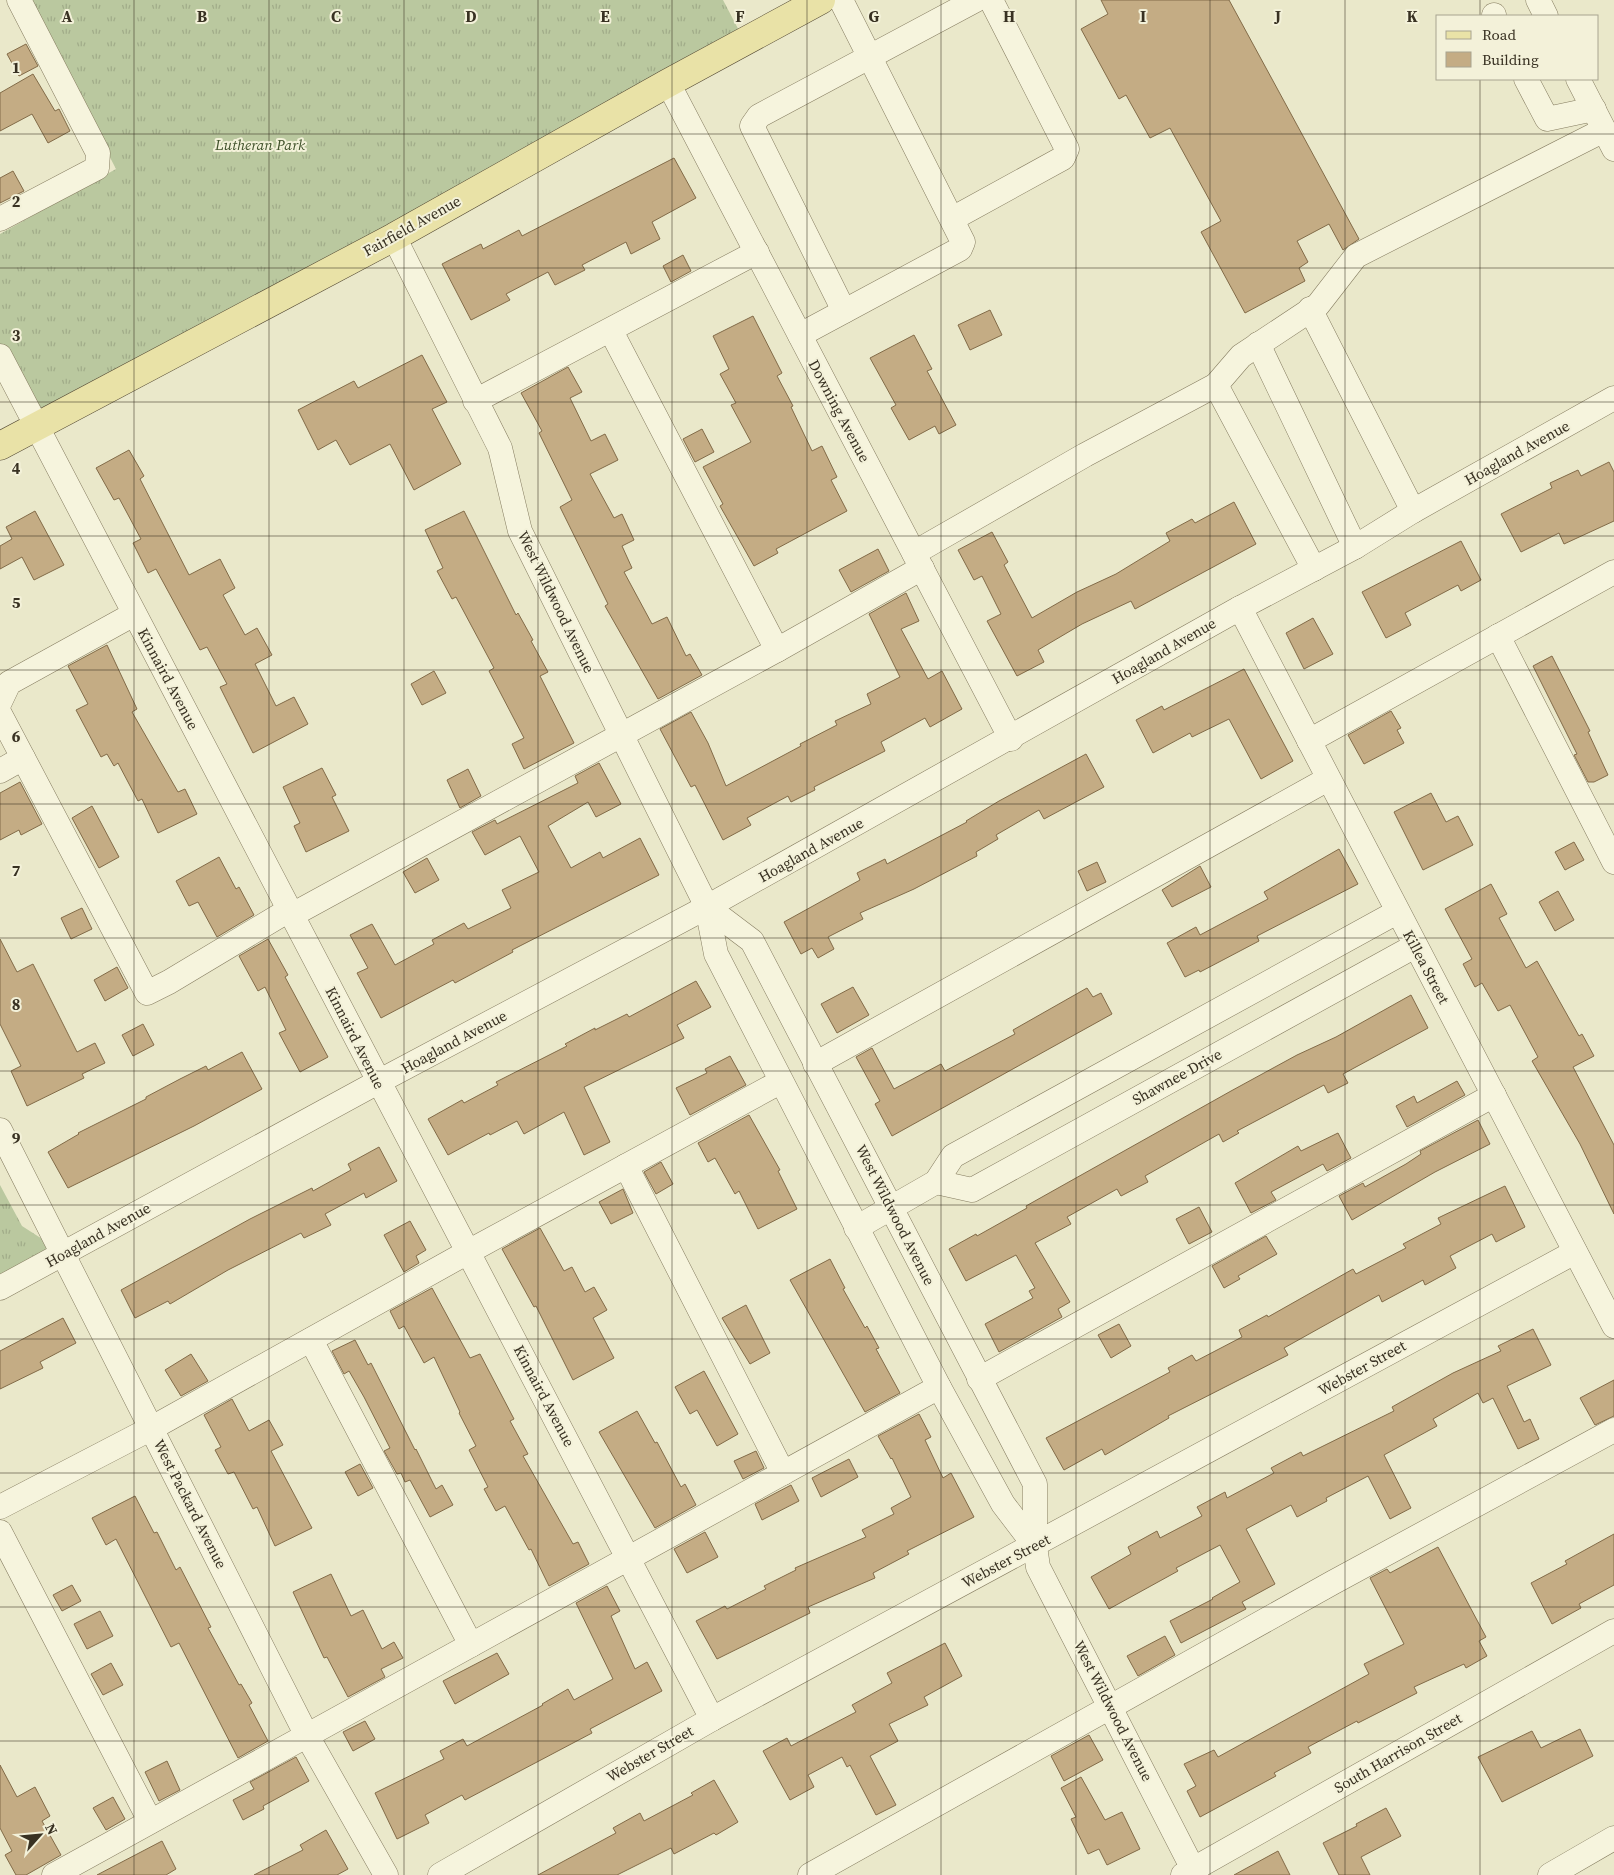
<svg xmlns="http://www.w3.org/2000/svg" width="1614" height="1875" font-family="'Source Serif 4',serif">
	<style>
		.grass { fill: url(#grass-tufts) }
		.building { fill: #c4ac84; stroke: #826b48 }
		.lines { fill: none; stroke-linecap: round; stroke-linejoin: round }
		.minor-casing { stroke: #857c60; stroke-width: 25 }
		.major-casing { stroke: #544934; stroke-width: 29 }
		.minor { stroke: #f6f4dd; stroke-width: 24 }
		.major { stroke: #e9e2a7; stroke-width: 28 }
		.grid { fill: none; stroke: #383122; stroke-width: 1; stroke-opacity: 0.55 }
		.labels { text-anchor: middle; stroke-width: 4; stroke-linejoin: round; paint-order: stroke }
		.park-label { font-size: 15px; font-style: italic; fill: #40522b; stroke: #f3f1d9 }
		.street-label { font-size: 15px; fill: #383122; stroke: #f3f1d9 }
		.grid-label { font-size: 16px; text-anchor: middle; font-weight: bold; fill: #383122; stroke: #f3f1d9; stroke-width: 4; stroke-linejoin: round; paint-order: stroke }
	</style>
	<defs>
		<pattern id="grass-tufts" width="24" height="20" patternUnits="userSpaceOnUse" patternTransform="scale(1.25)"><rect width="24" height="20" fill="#bac89f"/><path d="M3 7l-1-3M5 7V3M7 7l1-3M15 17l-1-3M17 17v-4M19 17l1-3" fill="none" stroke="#a1ac89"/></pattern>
	</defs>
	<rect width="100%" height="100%" fill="#eae8ca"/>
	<!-- grass -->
	<g class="grass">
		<path d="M29,0h694l22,42 -709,384 -36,-70v-122l116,-65z"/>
		<path d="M0,1185l22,41 42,27 -64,35z"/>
	</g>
	<!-- building -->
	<g class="building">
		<path d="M1101,0h128l130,239 -16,11 -14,-26 -32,17 11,21 -9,6 6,13 -60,32 -44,-81 20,-11 -51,-93 -20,10 -24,-43 -7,4 -38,-70 27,-15z"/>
		<path d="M26,44l12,22 -19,10 -12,-22z"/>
		<path d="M33,74l22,37 4,-2 11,22 -22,12 -16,-29 -32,17v-38z"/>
		<path d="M674,158l22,40 -44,24 8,17 -29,15 -5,-12 -44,23 3,5 -30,15 -7,-13 -42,22 4,6 -39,20 -29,-56 39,-20 2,5 36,-19 3,6z"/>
		<path d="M13,171l11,20 -24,12v-25z"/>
		<path d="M683,255l8,16 -20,11 -8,-16z"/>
		<path d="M990,310l12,25 -32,15 -12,-25z"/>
		<path d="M753,316l29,57 -5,3 16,30 -2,1 21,44 10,-5 15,31 -6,3 16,31 -71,38 2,4 -24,13 -34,-60 3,-2 -20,-37 48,-25 -20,-37 5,-2 -16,-29 9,-5 -16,-33z"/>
		<path d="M914,335l18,34 -5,2 29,54 -17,9 -4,-8 -26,14 -18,-32 5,-3 -26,-47z"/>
		<path d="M422,355l25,47 -15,7 29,55 -47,26 -24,-46 -40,21 -14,-25 -18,10 -20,-40 56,-29 4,7z"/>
		<path d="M568,367l14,25 -12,6 21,43 14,-7 13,26 -28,14 24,44 8,-4 12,26 -12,6 10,22 -8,4 28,52 15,-7 19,39 4,-2 12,21 -44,24 -53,-93 3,-2 -48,-97 12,-7 -33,-67 3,-2 -21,-38z"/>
		<path d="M702,429l12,23 -19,10 -12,-23z"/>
		<path d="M129,450l15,26 -4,3 49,96 31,-16 15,29 -12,7 22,40 12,-7 15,27 -17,9 21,42 18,-9 14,27 -55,29 -33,-66 7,-3 -20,-37 -7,3 -44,-81 -8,4 -15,-30 8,-4 -22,-41 -5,2 -18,-32z"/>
		<path d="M1609,462l5,10v49l-50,23 -5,-11 -38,19 -20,-38 51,-26 -2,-5 28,-13 3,6z"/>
		<path d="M1234,502l22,42 -121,65 -4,-8 -49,23 -44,26 6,12 -27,14 -30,-55 14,-7 -19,-38 -8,4 -16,-30 34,-18 16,30 -4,3 28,53 45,-26 39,-18 54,-33 -4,-8 26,-14 3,4z"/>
		<path d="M35,511l29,54 -30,15 -12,-23 -22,12v-23l12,-7 -6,-12z"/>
		<path d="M464,511l52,104 2,-2 15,27 -2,1 17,31 -8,4 34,67 -50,26 -12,-25 12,-6 -35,-67 5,-3 -38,-71 -4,2 -15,-28 6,-3 -18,-38z"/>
		<path d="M1461,541l20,39 -20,11 -3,-6 -53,28 6,12 -25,13 -24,-46z"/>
		<path d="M878,549l11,22 -38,21 -12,-22z"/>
		<path d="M906,593l13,28 -18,8 27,50 14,-8 20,38 -32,18 -5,-9 -44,24 4,9 -71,36 1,3 -24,12 -3,-6 -41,22 4,7 -28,15 -28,-55 -4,2 -31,-58 31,-17 17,31 18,43 75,-40 -1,-2 37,-19 -2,-4 36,-17 -4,-10 33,-17 -31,-63z"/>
		<path d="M1313,618l20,36 -29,15 -18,-36z"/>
		<path d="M107,645l30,64 -5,3 46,80 7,-3 12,25 -39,19 -16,-34 -4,2 -20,-38 -4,3 -7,-12 -6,3 -25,-47 12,-6 -20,-38z"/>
		<path d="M1552,656l38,75 -2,1 20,43 -14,7h-6l-14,-27 3,-1 -44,-88z"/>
		<path d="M1244,669l49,92 -32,18 -32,-60 -37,18 -2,-4 -37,20 -17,-33 26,-14 2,4z"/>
		<path d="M434,671l12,22 -24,12 -11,-21z"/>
		<path d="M1391,711l10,17 -4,2 7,13 -40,21 -16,-29z"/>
		<path d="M1086,754l18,33 -60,32 -5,-9 -43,25 2,4 -22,13 1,4 -63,33 -54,24 3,6 -35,18 6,12 -16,9 -6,-10 -11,6 -17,-32 76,-42 -3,-7 28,-14 2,5 80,-42 -1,-1 33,-20z"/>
		<path d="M599,763l22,41 -25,13 -8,-15 -40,24 23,42 29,-16 3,6 37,-20 19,37 -147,75 1,2 -58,31 -2,-3 -72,38 -24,-45 11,-5 -18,-33 22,-11 23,41 39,-21 -2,-4 32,-17 4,6 43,-21 -9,-18 37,-18 -19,-36 -35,19 -13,-23 21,-11 2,-1 2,4 81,-41 -3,-7z"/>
		<path d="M322,768l14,27 -4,2 17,34 -43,21 -12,-26 6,-3 -17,-36z"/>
		<path d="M468,769l13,27 -21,12 -13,-28z"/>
		<path d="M20,782l22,42 -21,11 -2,-5 -19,10v-47z"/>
		<path d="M1431,793l15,29 12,-6 15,29 -50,25 -29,-58z"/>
		<path d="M92,806l27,51 -20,11 -27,-50z"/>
		<path d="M1574,842l10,18 -19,10 -10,-18z"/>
		<path d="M1339,849l19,35 -101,52 2,5 -59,31 -1,-2 -14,7 -18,-34 29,-16 4,8 68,-36 -4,-7z"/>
		<path d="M219,857l17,32 3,-2 15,28 -37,22 -19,-35 -9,4 -13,-25z"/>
		<path d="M427,858l12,22 -24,13 -12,-21z"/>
		<path d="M1097,862l9,20 -19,9 -9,-20z"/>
		<path d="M1200,866l11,21 -39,20 -10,-17z"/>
		<path d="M1491,884l16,30 -8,4 27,50 11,-7 42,75 3,-2 12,22 -21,11 41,78v69l-34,-70 -48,-83 6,-4 -28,-52 -12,6 -16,-28 -7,4 -12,-23 9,-5 -27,-50z"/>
		<path d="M1558,891l16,29 -19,11 -16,-29z"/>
		<path d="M82,908l10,21 -21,10 -10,-21z"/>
		<path d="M0,939l17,33 16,-8 44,88 18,-9 10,20 -23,11 2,4 -57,28 -16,-35 10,-5 -21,-42z"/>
		<path d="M268,939l20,36 -3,2 43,80 -28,15 -21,-39 7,-3 -21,-43 -7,4 -19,-35z"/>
		<path d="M117,967l11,21 -23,13 -11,-21z"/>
		<path d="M696,981l15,26 -34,18 7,13 -100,49 26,55 -26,13 -20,-43 -40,22 -7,-13 -27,14 -1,-2 -41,22 -20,-36 34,-19 2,3 34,-18 -2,-3 71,-36 -2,-2 30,-16v2l32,-16 2,3z"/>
		<path d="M853,987l16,28 -32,18 -16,-29z"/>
		<path d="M1087,988l6,9 8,-4 11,21 -220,122 -17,-32 5,-3 -24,-44 16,-9 22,41 47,-25 4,7 70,-37 -2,-4z"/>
		<path d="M1411,995l17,33 -85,46 5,9 -20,10 -4,-8 -87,46 2,2 -16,9 -4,-8 -74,42 3,6 -27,14 -4,-7 -50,28 4,7 -36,19 35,59 -12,7 4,8 -63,35 -14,-28 48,-26 -4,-7 6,-3 -19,-33 -50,26 -17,-32 27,-15 1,2 50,-28 -1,-2 205,-115 66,-36 39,-18z"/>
		<path d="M143,1024l11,21 -21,11 -11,-21z"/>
		<path d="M242,1052l20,37 -68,37 -126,62 -20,-36 31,-18 -1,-1 68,-34v-2l34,-18 26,-13 2,4z"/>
		<path d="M730,1056l16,29 -56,30 -14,-27 31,-15 -2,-4z"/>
		<path d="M1457,1081l8,14 -58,32 -11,-21 18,-10 3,7z"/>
		<path d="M749,1115l31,55 -2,1 19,38 -39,20 -19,-38 -4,3 -20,-36 -7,4 -10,-19z"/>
		<path d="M1478,1120l12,24 -55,28 -83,48 -13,-24 24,-13 2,4 41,-23 15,-10 -1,-3z"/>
		<path d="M1338,1133l13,25 -24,13 -4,-7 -52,28 5,8 -25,13 -16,-30 63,-37 3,5z"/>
		<path d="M379,1147l18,34 -31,17 -2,-5 -39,21 6,11 -27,13 -3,-5 -73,37 -58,34 -2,-3 -33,17 -14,-28 129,-71 62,-31 1,3 38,-21 -3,-6z"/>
		<path d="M661,1162l12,22 -17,10 -12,-22z"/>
		<path d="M1505,1186l20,41 -29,15 -4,-8 -42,22 6,12 -31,17 -2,-5 -41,22 -3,-7 -95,53 4,7 -120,61 1,2 -64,37 -3,-6 -38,21 -18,-32 124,-66 -2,-4 24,-13 4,6 46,-24 -3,-7 28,-15 1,2 85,-48 3,5 50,-26 -3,-4 38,-20 -3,-6z"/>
		<path d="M623,1189l10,24 -22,11 -12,-22z"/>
		<path d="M1199,1207l13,25 -23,12 -13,-25z"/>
		<path d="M410,1221l16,29 -10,6 3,7 -15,9 -20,-37z"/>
		<path d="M540,1228l24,43 8,-4 13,25 9,-5 13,23 -14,8 21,40 -41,22 -37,-74 -2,1 -32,-58z"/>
		<path d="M1266,1236l11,18 -39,22 2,3 -16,9 -12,-22z"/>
		<path d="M830,1259l15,29 -2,1 22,39 2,-2 12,22 -3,1 24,44 -35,19 -75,-132z"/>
		<path d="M432,1288l38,70 10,-4 34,65 -4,2 18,33 -5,2 50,88 5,-2 11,22 -40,22 -18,-37 -2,1 -24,-44 -9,5 -12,-22 4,-2 -19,-37 7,-4 -17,-33 1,-1 -26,-55 -10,6 -20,-37 -5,3 -9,-18z"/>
		<path d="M746,1305l24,48 -20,11 -28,-46z"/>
		<path d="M63,1318l13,25 -36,19 3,6 -43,21v-38z"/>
		<path d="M1119,1324l12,22 -20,12 -13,-23z"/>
		<path d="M1533,1329l18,36 -44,21 17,36 6,-3 9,20 -21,10 -25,-51 -10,5 -5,-10 -45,26 4,7 -53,29 27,53 -21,11 -22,-43 -42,22 1,3 -30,16 -6,-12 -45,24 29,55 -33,18 4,7 -65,34 -11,-22 43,-22 -1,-1 28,-16 -20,-37 -44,23 2,3 -69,38 -18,-32 40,-23 -3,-7 29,-16 3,7 42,-22 -5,-9 28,-15 2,6 47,-25 -3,-5 30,-16 2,4 91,-45 -2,-4 61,-34 48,-22 -3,-5z"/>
		<path d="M355,1340l13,25 3,-2 44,87 1,-1 20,40 6,-4 11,20 -23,12 -20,-37 -5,2 -4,-9 -4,1 -13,-23 6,-3 -26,-51 -15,-26 -5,3 -12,-23z"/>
		<path d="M191,1354l17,27 -27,15 -16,-26z"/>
		<path d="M704,1371l34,63 -21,12 -20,-36 -7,4 -15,-27z"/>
		<path d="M1614,1380v36l-19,9 -15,-27z"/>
		<path d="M232,1399l17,32 20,-11 14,25 -12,6 41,77 -37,18 -18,-39 -4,2 -19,-37 -6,2 -13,-24 6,-3 -17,-32z"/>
		<path d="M637,1411l18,32 2,-1 24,45 4,-3 11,21 -41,23 -56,-96z"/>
		<path d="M919,1414l12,23 -6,3 18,38 8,-5 23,44 -67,34 2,3 -36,19 2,5 -67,29 2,6 -93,46 -21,-38 29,-15 2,3 39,-20 -2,-3 32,-16 -1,-2 71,-31 -4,-7 32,-16 -3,-6 20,-11 -19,-39 -1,1 -13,-23z"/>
		<path d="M756,1451l8,17 -21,11 -9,-18z"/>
		<path d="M849,1459l9,18 -37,20 -9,-19z"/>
		<path d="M360,1464l13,24 -15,8 -13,-24z"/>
		<path d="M791,1485l8,16 -37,19 -7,-16z"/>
		<path d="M135,1496l19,37 3,-1 19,38 4,-3 31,60 -3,1 31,57 2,-1 11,19 -3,2 19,36 -30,17 -59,-115 -8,4 -55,-108 -10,6 -14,-27z"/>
		<path d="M705,1532l13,25 -31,16 -13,-24z"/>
		<path d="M1614,1534v51l-35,19 2,4 -29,16 -21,-41 36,-19 -2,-3z"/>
		<path d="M1438,1547l48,90 -7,4 8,15 -21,12 -2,-4 -50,23 3,6 -59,30 -1,-2 -49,26 3,6 -37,20 2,3 -76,41 -13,-26 9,-5 -12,-22 30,-14 4,7 151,-83 -5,-10 40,-20 -34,-66 17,-9 3,4z"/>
		<path d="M331,1574l20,42 12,-6 19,39 12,-7 9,16 -22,11 4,8 -37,20 -21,-40 -3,1 -31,-66z"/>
		<path d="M72,1585l9,16 -19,10 -9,-16z"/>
		<path d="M607,1586l13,25 -9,5 24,53 12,-7 15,29 -72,38 2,4 -127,67 -3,-5 -37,20 4,8 -32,16 -22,-46 69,-34 -4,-8 23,-12 4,7 76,-41 -1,-1 26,-15 6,11 39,-21 -37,-76z"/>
		<path d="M100,1611l13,25 -26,13 -13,-25z"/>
		<path d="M1165,1636l10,19 -37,21 -11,-20z"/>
		<path d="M945,1643l17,33 -38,21 4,8 -39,19 9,17 -28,15 26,49 -20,10 -26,-50 -3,2 -5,-10 -34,18 6,12 -24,13 -27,-49 24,-13 4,8 65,-34 -4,-7 40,-22 -5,-10z"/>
		<path d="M497,1653l12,21 -54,30 -12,-23z"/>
		<path d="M111,1663l12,22 -20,10 -12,-21z"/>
		<path d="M365,1721l10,18 -22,12 -10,-19z"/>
		<path d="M1580,1729l13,27 -91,46 -24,-45 54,-26 9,17z"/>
		<path d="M1089,1735l14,25 -39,21 -13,-25z"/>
		<path d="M296,1757l13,24 -46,25 1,3 -21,11 -10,-20 21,-11 -4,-7z"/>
		<path d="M167,1761l13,29 -21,11 -14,-29z"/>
		<path d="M0,1765l17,32 18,-10 15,29 -8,5 19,34 -35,20h-10l-11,-20 7,-4 -12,-23z"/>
		<path d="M1081,1777l24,43 17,-8 18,37 -33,16 -8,-16 -11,5 -17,-35 5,-2 -15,-29z"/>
		<path d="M714,1780l24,42 -22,13 -2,-2 -40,21 -3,-6 -54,27h-79l78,-42 -3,-5 27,-15 4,8 49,-26 -2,-2z"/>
		<path d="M113,1797l12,22 -19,11 -13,-22z"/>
		<path d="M1386,1808l15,28 -40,21 9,18h-31l-16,-32 34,-17 -1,-2z"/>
		<path d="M326,1830l22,39 -11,6h-83l49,-25 -3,-5z"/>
		<path d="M162,1841l14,28 -10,6h-69z"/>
		<path d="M1278,1851l12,24h-56z"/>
	</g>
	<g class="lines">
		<!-- minor casing -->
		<g class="minor-casing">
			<g id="minor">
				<path d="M1538,0l8,16"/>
				<path d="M1494,15v1"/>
				<path d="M1526,79l21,40 47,-10"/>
				<path d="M1578,79l36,70"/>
				<path d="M668,83l343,656"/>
				<path d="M0,219l97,-51 1,-15 -79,-153"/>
				<path d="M952,219l111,-61 4,-9 -76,-149"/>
				<path d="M394,237l106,211 20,83 187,376 9,47 223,433 64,117 32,42"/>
				<path d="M1310,309l103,202"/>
				<path d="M844,311l-92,-185 7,-10 217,-116"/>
				<path d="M800,335l160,-86 3,-7 -122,-242"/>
				<path d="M1258,344l97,203"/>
				<path d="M0,356l712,1363"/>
				<path d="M1216,385l98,184"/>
				<path d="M475,401l282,-149"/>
				<path d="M914,553l171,-98 131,-70 25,-29 77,-51 38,-49 248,-126"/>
				<path d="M1240,608l374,718"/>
				<path d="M1498,636l116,226"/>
				<path d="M777,650l145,-82"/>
				<path d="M0,702l9,-19 125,-69"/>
				<path d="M0,714l147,279 22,-11 120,-72"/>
				<path d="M1309,741l305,-169"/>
				<path d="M0,771l23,-13"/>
				<path d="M707,907l45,34 283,543v62l3,21 158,308"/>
				<path d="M292,915l485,-265 -166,-319"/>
				<path d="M815,1064l513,-285"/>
				<path d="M0,1130l306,604 80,141"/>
				<path d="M626,1166l157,307"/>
				<path d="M936,1182l36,8 443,-244"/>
				<path d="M856,1228l80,-46 17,-26 444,-244"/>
				<path d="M0,1288l378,-206 329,-175 533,-299 115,-61 58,-36 201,-113"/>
				<path d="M311,1340l160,305"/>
				<path d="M979,1379l515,-284"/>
				<path d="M0,1507l152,-79 316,-176 312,-170"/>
				<path d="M0,1532l150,289"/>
				<path d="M54,1875l885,-488"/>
				<path d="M440,1875l272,-156 863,-467"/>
				<path d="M810,1875l522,-292 282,-153"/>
				<path d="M1183,1875l431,-244"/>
				<path d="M1550,1875l64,-37"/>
			</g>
		</g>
		<!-- major casing -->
		<g class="major-casing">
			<path id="major" d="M0,446l394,-209 274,-154 153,-83"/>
		</g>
		<!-- minor -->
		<use href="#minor" class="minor"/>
		<!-- major -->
		<use href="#major" class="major"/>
	</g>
	<!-- grid -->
	<path class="grid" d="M134,0v1875M269,0v1875M404,0v1875M538,0v1875M672,0v1875M807,0v1875M941,0v1875M1076,0v1875M1210,0v1875M1345,0v1875M1480,0v16M1480,79v1796M0,134h1614M0,268h1614M0,402h1614M0,536h1614M0,670h1614M0,804h1614M0,938h1614M0,1071h1614M0,1205h1614M0,1339h1614M0,1473h1614M0,1607h1614M0,1741h1614"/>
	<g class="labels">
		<!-- park labels -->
		<g class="park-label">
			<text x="260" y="150">Lutheran Park</text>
		</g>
		<!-- street labels -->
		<g class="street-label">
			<text transform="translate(412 226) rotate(-29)" y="5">Fairfield Avenue</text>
			<text transform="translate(839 411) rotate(62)" y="5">Downing Avenue</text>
			<text transform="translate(1517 453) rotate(-29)" y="5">Hoagland Avenue</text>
			<text transform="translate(556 602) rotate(64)" y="5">West Wildwood Avenue</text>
			<text transform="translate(1164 651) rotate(-30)" y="5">Hoagland Avenue</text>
			<text transform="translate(168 679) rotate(62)" y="5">Kinnaird Avenue</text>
			<text transform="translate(811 850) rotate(-29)" y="5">Hoagland Avenue</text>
			<text transform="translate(1426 967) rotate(62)" y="5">Killea Street</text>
			<text transform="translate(355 1038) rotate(63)" y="5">Kinnaird Avenue</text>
			<text transform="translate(454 1042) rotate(-28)" y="5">Hoagland Avenue</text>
			<text transform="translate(1177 1077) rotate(-29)" y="5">Shawnee Drive</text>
			<text transform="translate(895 1215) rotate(63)" y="5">West Wildwood Avenue</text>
			<text transform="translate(98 1235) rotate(-29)" y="5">Hoagland Avenue</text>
			<text transform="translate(1362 1368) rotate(-29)" y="5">Webster Street</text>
			<text transform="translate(544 1396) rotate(62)" y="5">Kinnaird Avenue</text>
			<text transform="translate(190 1504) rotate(63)" y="5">West Packard Avenue</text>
			<text transform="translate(1006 1561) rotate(-28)" y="5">Webster Street</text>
			<text transform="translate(1113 1711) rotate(63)" y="5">West Wildwood Avenue</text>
			<text transform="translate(1398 1753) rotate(-30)" y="5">South Harrison Street</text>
			<text transform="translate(650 1754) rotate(-30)" y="5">Webster Street</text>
		</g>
	</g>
	<g class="grid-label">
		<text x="67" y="22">A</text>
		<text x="202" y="22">B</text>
		<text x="336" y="22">C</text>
		<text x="471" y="22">D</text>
		<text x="605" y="22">E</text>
		<text x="740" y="22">F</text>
		<text x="874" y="22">G</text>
		<text x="1009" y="22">H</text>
		<text x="1143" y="22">I</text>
		<text x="1278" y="22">J</text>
		<text x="1412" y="22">K</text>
		<text x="16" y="73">1</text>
		<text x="16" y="207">2</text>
		<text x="16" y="341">3</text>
		<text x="16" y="474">4</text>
		<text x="16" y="608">5</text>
		<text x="16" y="742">6</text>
		<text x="16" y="876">7</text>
		<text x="16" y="1010">8</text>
		<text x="16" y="1144">9</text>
	</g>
	<!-- legend -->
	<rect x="1436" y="15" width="162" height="65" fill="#f3f1d9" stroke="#a8a490"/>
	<rect x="1446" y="31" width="25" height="8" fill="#e9e2a7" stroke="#a8a490"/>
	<text x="1482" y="40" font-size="15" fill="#383122">Road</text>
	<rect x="1446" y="52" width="25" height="15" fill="#c4ac84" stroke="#a8a490"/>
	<text x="1482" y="65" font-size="15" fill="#383122">Building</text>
	<!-- north arrow -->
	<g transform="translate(40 1835) rotate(63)" stroke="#f3f1d9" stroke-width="4" paint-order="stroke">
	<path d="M0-4L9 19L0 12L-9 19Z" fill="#383122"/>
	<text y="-8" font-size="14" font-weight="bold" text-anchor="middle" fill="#383122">N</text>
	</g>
</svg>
